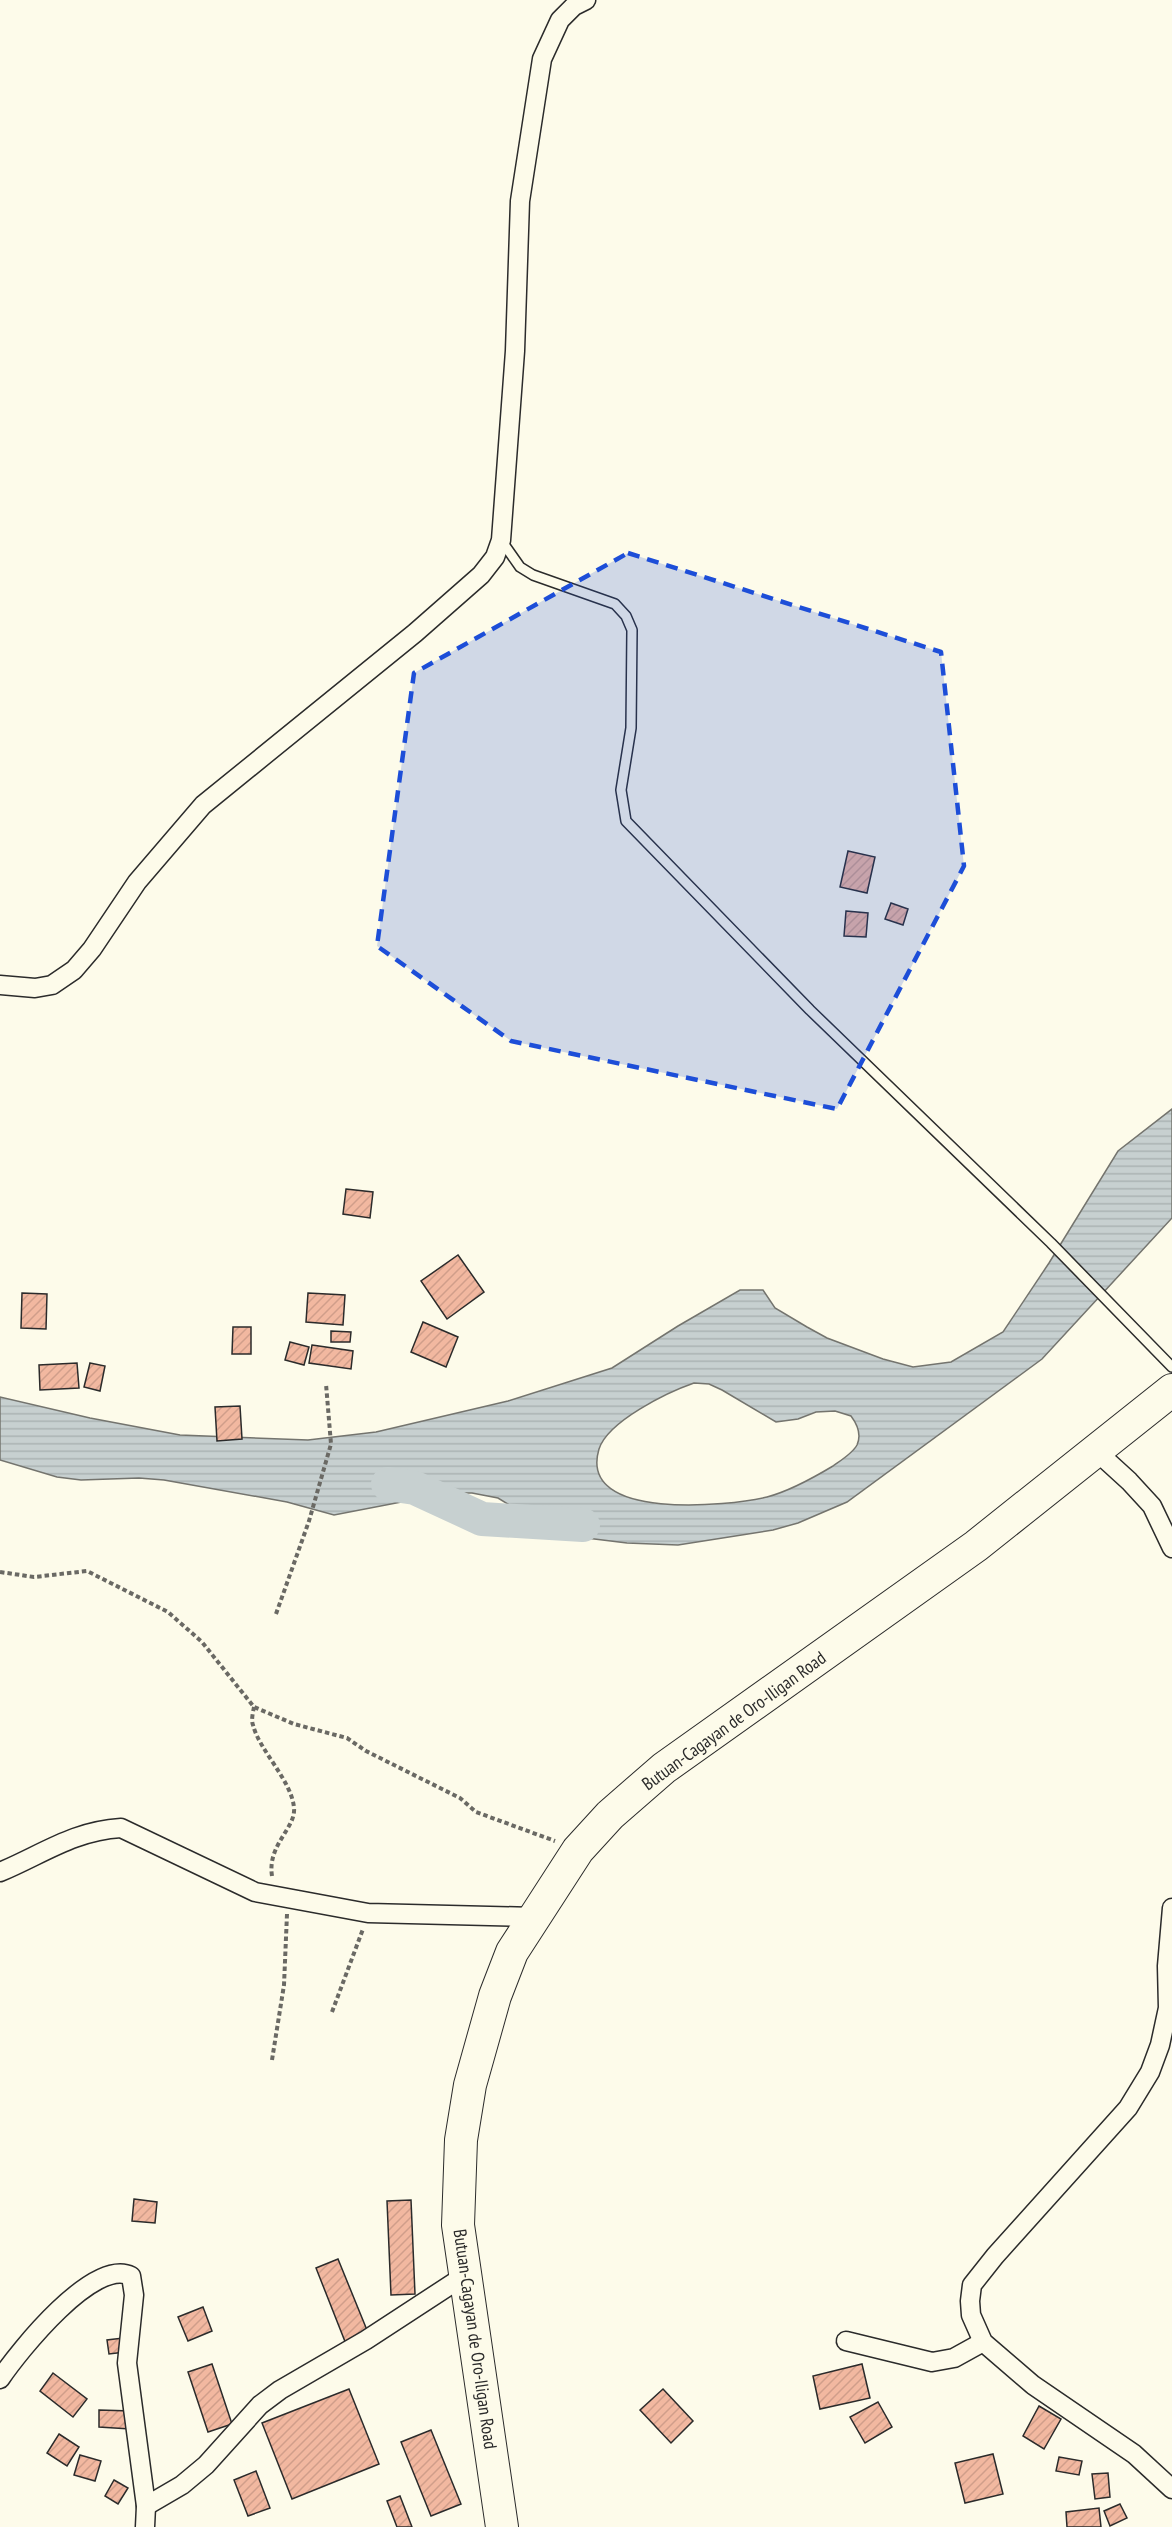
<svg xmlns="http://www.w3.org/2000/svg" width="1172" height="2527" font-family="'PT Sans Narrow',sans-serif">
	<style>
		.water { fill: url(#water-rules); stroke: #74746e; stroke-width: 1.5; fill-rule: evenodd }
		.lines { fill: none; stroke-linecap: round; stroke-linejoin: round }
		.river { stroke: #c7d0d0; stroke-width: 34 }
		.building { fill: url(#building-hatch); stroke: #2b2b2b; stroke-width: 1.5 }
		.lane-casing { stroke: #2b2b2b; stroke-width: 12 }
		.street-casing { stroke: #2b2b2b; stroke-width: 21 }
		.highway-casing { stroke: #2b2b2b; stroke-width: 34 }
		.path { stroke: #6a6964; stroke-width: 4; stroke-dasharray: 4.5 3; stroke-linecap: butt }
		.lane { stroke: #fdfbea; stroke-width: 9 }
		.street { stroke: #fdfbea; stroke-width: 18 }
		.highway { stroke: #fdfbea; stroke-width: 32 }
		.marked { fill: #1d4ed8; fill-opacity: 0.2; stroke: #1d4ed8; stroke-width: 4.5; stroke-dasharray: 12 8; stroke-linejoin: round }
		.labels { text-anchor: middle; stroke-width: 4.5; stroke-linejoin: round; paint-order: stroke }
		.street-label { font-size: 18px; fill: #2b2b2b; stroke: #fdfbea }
	</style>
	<defs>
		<pattern id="water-rules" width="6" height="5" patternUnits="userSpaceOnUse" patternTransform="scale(1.5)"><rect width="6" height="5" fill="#c7d0d0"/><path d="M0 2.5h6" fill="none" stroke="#abb3b3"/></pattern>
		<pattern id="building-hatch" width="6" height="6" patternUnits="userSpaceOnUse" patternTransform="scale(1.5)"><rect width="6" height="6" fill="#f2b8a0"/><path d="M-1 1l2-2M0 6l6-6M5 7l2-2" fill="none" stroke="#d09e8a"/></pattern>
	</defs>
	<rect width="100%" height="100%" fill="#fdfbea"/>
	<!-- water -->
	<path class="water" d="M1172,1109v109l-130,141 -195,143 -49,21 -25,7 -95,15 -51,-2 -57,-7 -25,-9 -47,-29 -26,-5h-24l-114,22 -47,-13 -123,-22 -25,-2 -58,2 -24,-3 -57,-17v-63l90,21 90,17 128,5 68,-8 132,-31 104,-33 66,-42 62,-36h23l12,18 32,19 20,11 56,21 30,8 38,-5 52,-30 46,-69 69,-112zM694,1383l15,1 13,6 54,32 22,-3 18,-7 19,-1 16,5c6,8 11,18 6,29 -4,8 -17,16 -24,21 -20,12 -43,25 -66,31 -37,9 -190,25 -168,-48 9,-28 69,-57 95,-66z"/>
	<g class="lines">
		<!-- river -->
		<path class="river" d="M388,1484l27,4 67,31 101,6"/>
	</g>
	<!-- building -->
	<g class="building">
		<path d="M848,851l27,6 -8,36 -27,-6z"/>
		<path d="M891,903l17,6 -5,16 -18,-6z"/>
		<path d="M846,911l22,2 -2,24 -22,-1z"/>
		<path d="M346,1189l27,3 -3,26 -27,-4z"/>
		<path d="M458,1255l26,37 -37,27 -26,-38z"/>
		<path d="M22,1293l25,1 -1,35 -25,-1z"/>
		<path d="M308,1293l37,2 -2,30 -37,-3z"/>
		<path d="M423,1322l35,15 -12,30 -35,-15z"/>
		<path d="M233,1327h18v27h-19z"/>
		<path d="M331,1331l20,1 -1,10h-19z"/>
		<path d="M290,1342l19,5 -5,18 -19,-5z"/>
		<path d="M312,1345l41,6 -2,18 -42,-6z"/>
		<path d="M77,1363l2,25 -39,2 -1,-25z"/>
		<path d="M90,1363l15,3 -5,25 -16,-4z"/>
		<path d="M240,1406l2,33 -25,2 -2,-34z"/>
		<path d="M134,2199l23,3 -2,21 -23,-2z"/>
		<path d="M411,2200l4,94 -24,1 -4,-94z"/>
		<path d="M338,2259l31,76 -23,9 -30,-76z"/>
		<path d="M203,2307l9,24 -24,10 -10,-24z"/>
		<path d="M123,2338l2,14 -16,2 -2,-14z"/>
		<path d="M212,2364l20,60 -24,8 -20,-60z"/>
		<path d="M862,2364l8,34 -50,11 -7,-33z"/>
		<path d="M53,2373l34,26 -14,18 -33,-26z"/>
		<path d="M349,2389l30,75 -87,35 -30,-76z"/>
		<path d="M663,2389l30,32 -22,22 -31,-33z"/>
		<path d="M878,2402l14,25 -27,16 -15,-26z"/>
		<path d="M1039,2406l22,13 -17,30 -21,-13z"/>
		<path d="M99,2410l32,1 -1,18 -31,-2z"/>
		<path d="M431,2430l30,74 -30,12 -30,-74z"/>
		<path d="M59,2434l20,13 -12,19 -20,-13z"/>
		<path d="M993,2454l10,40 -38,9 -10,-40z"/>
		<path d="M80,2455l21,6 -6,20 -21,-6z"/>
		<path d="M1059,2457l23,4 -3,14 -23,-4z"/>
		<path d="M256,2471l14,37 -22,8 -14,-36z"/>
		<path d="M1108,2473l2,24 -15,2 -3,-25z"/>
		<path d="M114,2480l14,8 -10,16 -13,-8z"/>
		<path d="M400,2496l12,31h-15l-10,-26z"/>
		<path d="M1120,2504l7,14 -17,8 -6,-15z"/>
		<path d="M1099,2508l2,19h-34l-1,-15z"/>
	</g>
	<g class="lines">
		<!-- lane casing -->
		<g class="lane-casing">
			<path id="lane" d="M501,540l19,27 13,8 82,29 11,12 6,14 -1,98 -10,62 5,31 184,189 241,233 121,124"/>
		</g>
		<!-- street casing -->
		<g class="street-casing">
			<g id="street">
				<path d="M0,985l35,3 17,-3 22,-15 18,-21 45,-67 66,-77 212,-172 66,-58 14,-18 6,-17 14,-189 5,-150 22,-142 18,-39 14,-14 12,-6"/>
				<path d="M1095,1450l34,31 23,25 20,42"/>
				<path d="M0,1872c43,-18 73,-41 121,-44l134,64 113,21 166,4"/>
				<path d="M1172,1908l-5,58 1,42 -8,37 -10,27 -22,36 -133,148 -23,29 -2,16 1,14 12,27 50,43 101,69 38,35"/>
				<path d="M846,2341l86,21 22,-4 29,-16"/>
				<path d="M0,2379c19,-28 94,-122 131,-103l3,19 -7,68 19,143 -1,21"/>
				<path d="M146,2506l36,-21 24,-20 54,-60 20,-15 86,-50 98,-64"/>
			</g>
		</g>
		<!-- highway casing -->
		<g class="highway-casing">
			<path id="highway" d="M502,2527l-44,-302 3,-85 9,-55 25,-89 17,-44 66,-102 32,-35 54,-47 312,-222 196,-156"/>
		</g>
		<!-- path -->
		<g class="path">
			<path d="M0,1572l34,5 53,-6 81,41 34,30 52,65 40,17 53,14 19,13 94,47 16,14 79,29"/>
			<path d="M276,1614l33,-93 22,-77 -5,-60"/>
			<path d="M254,1707c-1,5 -3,13 -1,18 6,25 39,56 41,83 2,20 -27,37 -22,68"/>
			<path d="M332,2012l31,-83"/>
			<path d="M272,2060l12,-75 3,-71"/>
		</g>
		<!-- lane -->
		<use href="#lane" class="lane"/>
		<!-- street -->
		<use href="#street" class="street"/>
		<!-- highway -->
		<use href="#highway" class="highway"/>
	</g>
	<!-- marked area -->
	<path class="marked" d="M628,553l313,99 23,214 -127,243 -326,-68 -134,-95 37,-273z"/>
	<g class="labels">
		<!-- street labels -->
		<g class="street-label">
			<text transform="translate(734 1721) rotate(-36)" y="6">Butuan-Cagayan de Oro-Iligan Road</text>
			<text transform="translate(475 2339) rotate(82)" y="6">Butuan-Cagayan de Oro-Iligan Road</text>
		</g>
	</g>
</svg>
